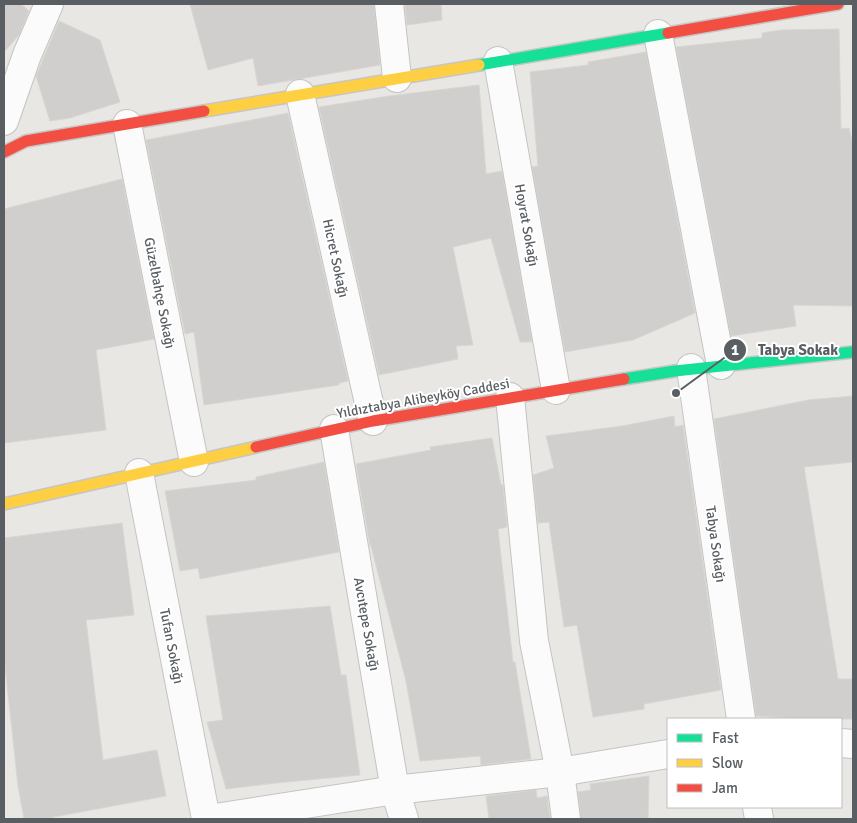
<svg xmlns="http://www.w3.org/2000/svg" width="857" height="823" font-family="Signika,sans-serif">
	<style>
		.building { fill: #d1cfcd; stroke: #d8d6d2 }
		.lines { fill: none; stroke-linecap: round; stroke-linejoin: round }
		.street-casing { stroke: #c4c4c3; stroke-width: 30 }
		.fast-casing { stroke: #c5c6c5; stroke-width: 14 }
		.slow-casing { stroke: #c5c6c5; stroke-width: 14 }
		.jam-casing { stroke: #c5c6c5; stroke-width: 14 }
		.street { stroke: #fcfbfb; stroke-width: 28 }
		.fast { stroke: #16e098; stroke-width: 11 }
		.slow { stroke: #ffcf43; stroke-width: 11 }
		.jam { stroke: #f24e42; stroke-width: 11 }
		.labels { text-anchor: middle; stroke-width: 4; stroke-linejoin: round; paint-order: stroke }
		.street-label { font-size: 14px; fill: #595e62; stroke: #fff }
		.leader { fill: none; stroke: #595e62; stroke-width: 2 }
		.callout-dot { fill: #595e62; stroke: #fff; stroke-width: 2 }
		.mark-label { font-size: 15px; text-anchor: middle; font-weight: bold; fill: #fff }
		.callout-label { font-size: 15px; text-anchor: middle; font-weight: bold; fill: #595e62; stroke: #fff; stroke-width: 4; stroke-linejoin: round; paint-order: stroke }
	</style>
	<rect width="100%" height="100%" fill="#e9e7e3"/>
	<!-- building -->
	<g class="building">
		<path d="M4,4h17l8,7 -10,24 -15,17z"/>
		<path d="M190,4h184l6,61 -122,21 -5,-28 -45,12z"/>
		<path d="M405,4h36l1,16 -35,5z"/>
		<path d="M59,21l41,19 20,62 -50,16 -20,3 -14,-45z"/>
		<path d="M839,29l2,100 8,-1 4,17v161l-60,-1 3,21 -65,10 -55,-289 86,-9v-5l19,-3z"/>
		<path d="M646,52l49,261 -62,27 -68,12 -33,-185 6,-1 -8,-94 58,-7v-3z"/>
		<path d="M479,85l7,89 16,-3 30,171h-12l-29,-104 -38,9 20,98 -17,1 2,13 -79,16 -60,-268 70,-11z"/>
		<path d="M288,113l60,268 -9,2v2l-135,20 -10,-73 -9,2 -39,-194z"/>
		<path d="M122,179l32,160 -58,11 10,80 -102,13v-234z"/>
		<path d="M853,396v66l-49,5 34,212h15v40h-53l-44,-3 -42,-297 94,-19z"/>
		<path d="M674,416l1,11 8,-2 38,265 -77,14v5l-51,8 -16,-92 -13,2 -15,-105 -11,1 -5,-48 21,-7 -8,-32 76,-10z"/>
		<path d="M492,438l9,47h2l4,42 -9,2 15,133h2l16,97 -50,6 -1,-9 -60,5 -14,-80 -35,-135h-1l-14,-82 75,-14 -1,-3z"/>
		<path d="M324,462l15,90 -139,27 -2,-11 -18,3 -15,-80 91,-11v-3z"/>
		<path d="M122,523l12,92 -48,5 17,140 54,-10 9,46 -123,23h-19l-6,-33 -14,-129v-119z"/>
		<path d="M330,606l11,69h5l14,100 -84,8 -50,6 -19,-67 16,-2 -17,-104z"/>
		<path d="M649,776l-1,43h-67l-3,-27 13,-2 -1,-6z"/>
		<path d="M536,790l1,8 10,-2 3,23h-61l-3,-23z"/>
	</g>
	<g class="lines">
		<!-- street casing -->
		<g class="street-casing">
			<g id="street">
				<path d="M389,4l8,74"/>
				<path d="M658,34l63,331"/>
				<path d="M498,61l58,329"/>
				<path d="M300,94l73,327"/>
				<path d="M4,121l23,-66 22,-51"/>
				<path d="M127,124l67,338"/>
				<path d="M691,368l50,351"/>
				<path d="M510,397l24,244 26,131 108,-18"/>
				<path d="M334,429l61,361 9,29"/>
				<path d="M139,473l67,346"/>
				<path d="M841,743l12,1"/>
				<path d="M757,807l2,12"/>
				<path d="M209,819l186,-29 165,-18 6,47"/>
			</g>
		</g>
		<!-- fast casing -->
		<g class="fast-casing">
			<g id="fast">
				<path d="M479,65l189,-32"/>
				<path d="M624,379l51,-8 178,-19"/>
			</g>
		</g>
		<!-- slow casing -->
		<g class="slow-casing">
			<g id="slow">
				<path d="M204,111l275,-46"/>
				<path d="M4,504l252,-57"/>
			</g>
		</g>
		<!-- jam casing -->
		<g class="jam-casing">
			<g id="jam">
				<path d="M668,33l170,-29"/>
				<path d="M4,152l22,-11 178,-30"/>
				<path d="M256,447l117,-26 251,-42"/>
			</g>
		</g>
		<!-- street -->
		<use href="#street" class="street"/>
		<!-- fast -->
		<use href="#fast" class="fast"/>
		<!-- slow -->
		<use href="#slow" class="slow"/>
		<!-- jam -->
		<use href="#jam" class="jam"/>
	</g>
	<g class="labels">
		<!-- street labels -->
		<g class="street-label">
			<text transform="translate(527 225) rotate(80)" y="5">Hoyrat Sokağı</text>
			<text transform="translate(336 258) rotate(78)" y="5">Hicret Sokağı</text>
			<text transform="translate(160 293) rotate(79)" y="5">Güzelbahçe Sokağı</text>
			<text transform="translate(423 398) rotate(-10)" y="5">Yıldıztabya Alibeyköy Caddesi</text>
			<text transform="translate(716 544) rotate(82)" y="5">Tabya Sokağı</text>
			<text transform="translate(367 624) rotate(80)" y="5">Avcıtepe Sokağı</text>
			<text transform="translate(172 646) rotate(79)" y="5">Tufan Sokağı</text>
		</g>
	</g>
	<!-- callouts -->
	<path class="leader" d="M676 393L735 350"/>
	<g class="callout-dot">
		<circle cx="676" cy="393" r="5"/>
		<circle cx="735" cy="350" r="12"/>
	</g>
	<g class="mark-label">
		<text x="735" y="355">1</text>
	</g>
	<g class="callout-label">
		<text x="798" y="355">Tabya Sokak</text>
	</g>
	<!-- border -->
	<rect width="857" height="823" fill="none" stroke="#595e62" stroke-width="10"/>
	<!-- legend -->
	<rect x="667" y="718" width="175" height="90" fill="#ffffff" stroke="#bdbfc0"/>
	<rect x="677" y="734" width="25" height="8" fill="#16e098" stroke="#bdbfc0"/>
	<text x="712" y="743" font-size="15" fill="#595e62">Fast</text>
	<rect x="677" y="759" width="25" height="8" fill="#ffcf43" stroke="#bdbfc0"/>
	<text x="712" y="768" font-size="15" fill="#595e62">Slow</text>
	<rect x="677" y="784" width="25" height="8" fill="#f24e42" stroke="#bdbfc0"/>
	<text x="712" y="793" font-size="15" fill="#595e62">Jam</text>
</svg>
